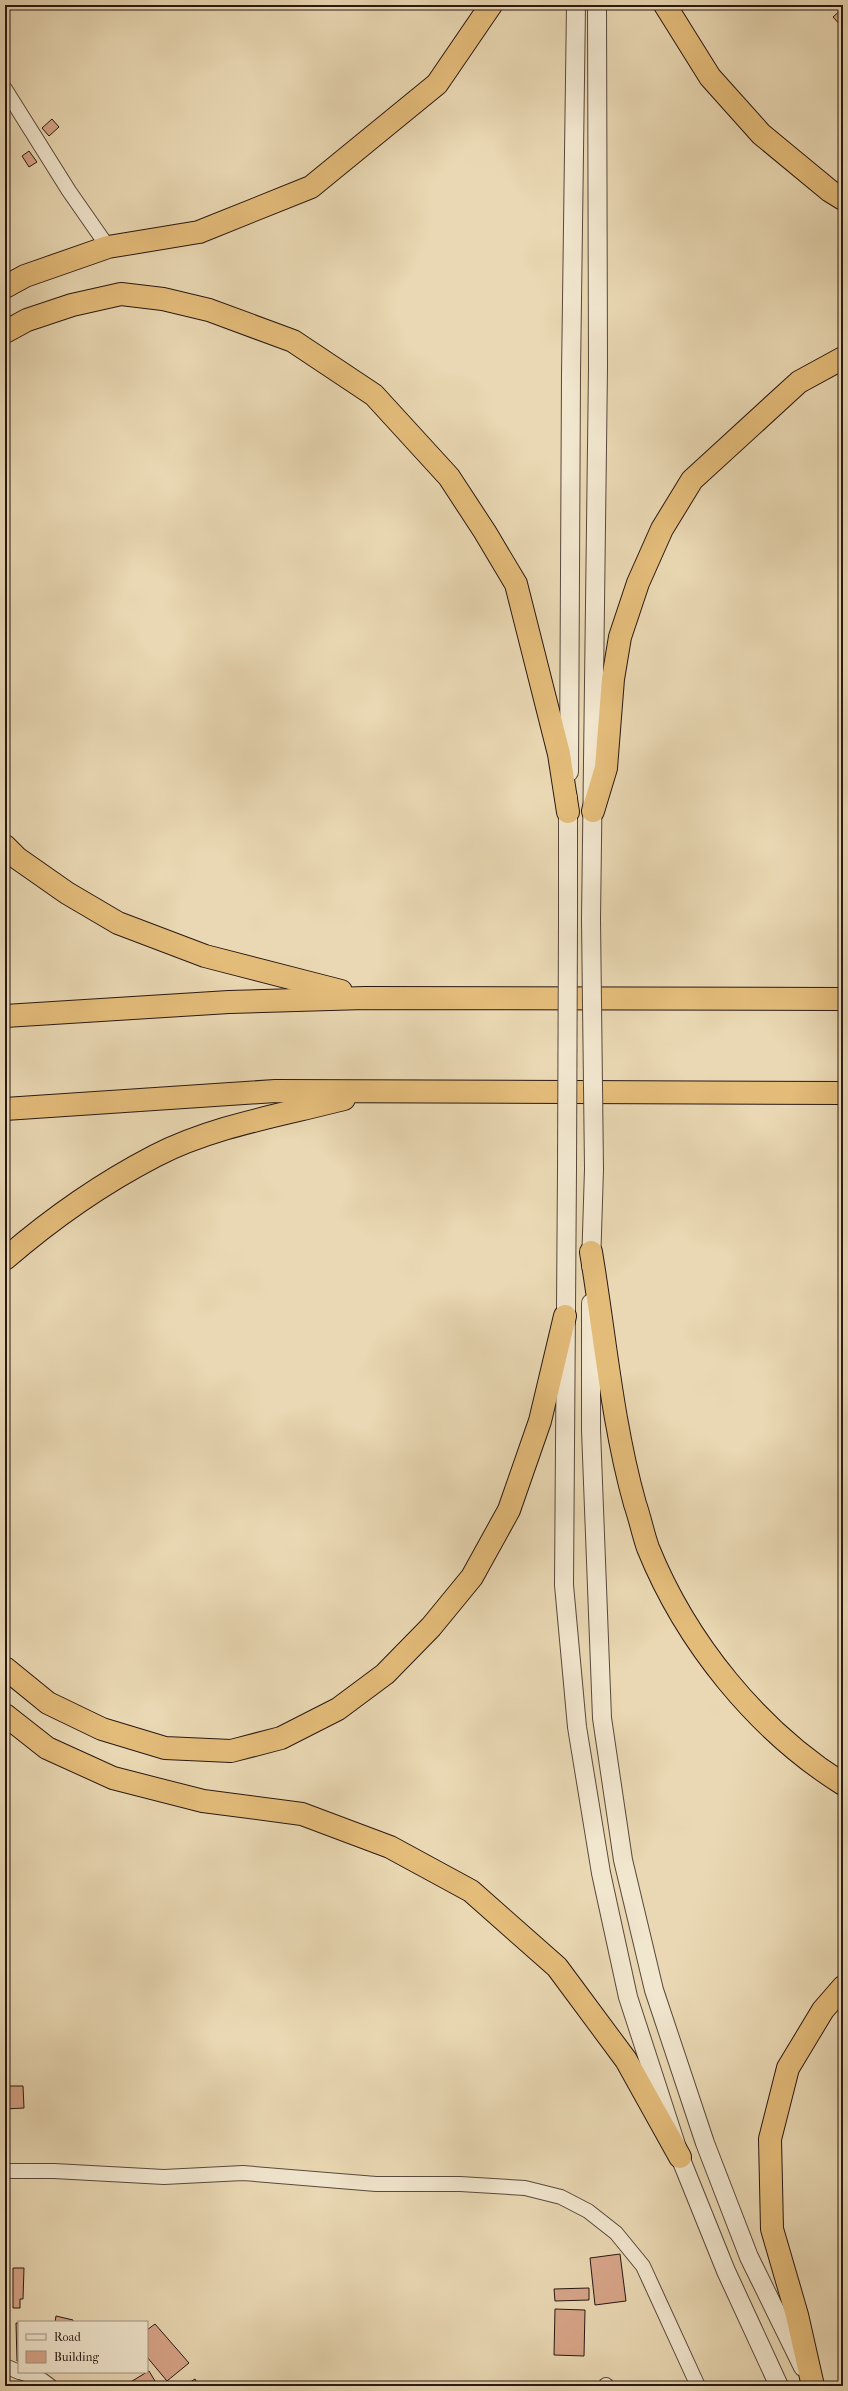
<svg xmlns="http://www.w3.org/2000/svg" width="848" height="2391" font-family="'IM FELL French Canon',serif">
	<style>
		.building { fill: #d7a588; stroke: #291813 }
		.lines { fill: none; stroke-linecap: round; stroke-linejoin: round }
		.minor-casing { stroke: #59483b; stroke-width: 16 }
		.tertiary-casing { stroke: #59483b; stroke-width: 20 }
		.motorway-casing { stroke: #291813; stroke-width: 24 }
		.minor { stroke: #f1e6ce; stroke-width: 14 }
		.tertiary { stroke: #f1e6ce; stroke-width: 18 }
		.motorway { stroke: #e4bc7a; stroke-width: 22 }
		.tertiary-bridge-casing { stroke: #59483b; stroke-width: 20; stroke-linecap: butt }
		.tertiary-bridge { stroke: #f1e6ce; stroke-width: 18 }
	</style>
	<rect width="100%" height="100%" fill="#e9d8b3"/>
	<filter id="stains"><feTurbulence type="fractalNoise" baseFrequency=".005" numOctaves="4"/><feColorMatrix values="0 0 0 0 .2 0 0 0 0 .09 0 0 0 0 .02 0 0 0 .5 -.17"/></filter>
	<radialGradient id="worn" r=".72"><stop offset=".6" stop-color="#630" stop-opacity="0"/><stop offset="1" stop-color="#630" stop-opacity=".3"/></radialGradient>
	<!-- building -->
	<g class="building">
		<path d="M843,8v20l-10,-11z"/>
		<path d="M52,119l7,8 -10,9 -7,-8z"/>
		<path d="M29,151l8,11 -8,5 -7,-11z"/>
		<path d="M5,2086h18l1,22 -19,1z"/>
		<path d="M620,2254l6,47 -31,4 -5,-47z"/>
		<path d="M13,2268h11l-1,31h-3v9h-7z"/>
		<path d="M589,2288v12l-34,1 -1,-12z"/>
		<path d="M555,2309l30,1 -1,46 -30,-1z"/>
		<path d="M56,2316l17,4v2h-18z"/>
		<path d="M16,2323h3v38h-2z"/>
		<path d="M155,2324l34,39 -22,18 -20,-24v-27z"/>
		<path d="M149,2371l9,15h-34l23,-14z"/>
		<path d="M195,2379l4,7h-15z"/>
	</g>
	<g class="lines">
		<!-- minor casing -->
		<g class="minor-casing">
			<g id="minor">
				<path d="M5,89l64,102 39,56"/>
				<path d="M5,2171h49l110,6 79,-4 133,11h84l65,4 36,9 27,14 28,22 27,33 55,120"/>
				<path d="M5,2366l14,6"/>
				<path d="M20,2372l22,8 8,6"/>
				<path d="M606,2385v1"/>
			</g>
		</g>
		<!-- tertiary casing -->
		<g class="tertiary-casing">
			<g id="tertiary">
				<path d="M569,772l2,-398 5,-369"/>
				<path d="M591,920l7,-552 -1,-363"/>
				<path d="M568,922v-124"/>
				<path d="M567,1169l-3,416 13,142 24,146 27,124 52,160 46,114 53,115"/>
				<path d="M591,1266l3,-97"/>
				<path d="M591,1303v127l11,288 21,142 31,130 51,153 44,114 54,110"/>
			</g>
		</g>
		<!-- motorway casing -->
		<g class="motorway-casing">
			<g id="motorway">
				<path d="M665,5l45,72 51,57 69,57 13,8"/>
				<path d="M5,287l20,-11 83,-29 91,-15 112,-45 126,-103 54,-79"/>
				<path d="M5,332l22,-12 45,-15 49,-11 42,5 46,11 84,31 81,54 75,82 36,55 31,52 43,170 9,58"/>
				<path d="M593,811l13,-43 7,-89 7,-42 18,-54 24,-54 30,-49 107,-98 44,-24"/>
				<path d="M5,846l12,12 50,35 51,30 87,33 136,35"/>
				<path d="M5,1016l224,-14 136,-4 478,1"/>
				<path d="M5,1109l270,-18 568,2"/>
				<path d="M591,1252c14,84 21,170 44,252 5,14 8,30 13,44 38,94 109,182 195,236"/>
				<path d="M5,1259c45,-39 96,-75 150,-103 58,-30 127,-41 189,-57"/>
				<path d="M5,1668l43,35 54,26 63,19 66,3 50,-13 57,-29 47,-35 46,-47 41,-50 37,-67 31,-89 25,-105"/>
				<path d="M5,1715l42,33 66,30 90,23 99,13 88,33 81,44 86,76 69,93 54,97"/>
				<path d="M813,2386l-16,-71 -25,-86 -2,-90 18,-71 35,-58 20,-23"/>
			</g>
		</g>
		<!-- minor -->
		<use href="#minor" class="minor"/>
		<!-- tertiary -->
		<use href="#tertiary" class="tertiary"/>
		<!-- motorway -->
		<use href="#motorway" class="motorway"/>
		<!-- tertiary-bridge casing -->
		<g class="tertiary-bridge-casing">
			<g id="tertiary-bridge">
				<path d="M591,920l3,249"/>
				<path d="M567,1169l1,-247"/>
			</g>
		</g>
		<!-- tertiary-bridge -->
		<use href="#tertiary-bridge" class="tertiary-bridge"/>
	</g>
	<!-- margin -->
	<rect width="848" height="2391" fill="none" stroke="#e9d8b3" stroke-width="20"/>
	<rect x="6" y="6" width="836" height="2379" fill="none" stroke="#291813" stroke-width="2"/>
	<rect x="10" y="10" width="828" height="2371" fill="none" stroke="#291813"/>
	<!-- legend -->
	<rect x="18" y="2321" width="130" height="52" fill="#f1e6ce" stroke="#a19483"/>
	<rect x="26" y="2334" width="20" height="6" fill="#f1e6ce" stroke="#a19483"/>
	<text x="54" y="2341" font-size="12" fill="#291813">Road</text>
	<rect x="26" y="2351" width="20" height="12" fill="#d7a588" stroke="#a19483"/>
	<text x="54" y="2361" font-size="12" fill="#291813">Building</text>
	<rect width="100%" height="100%" filter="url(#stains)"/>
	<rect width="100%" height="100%" fill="url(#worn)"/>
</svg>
